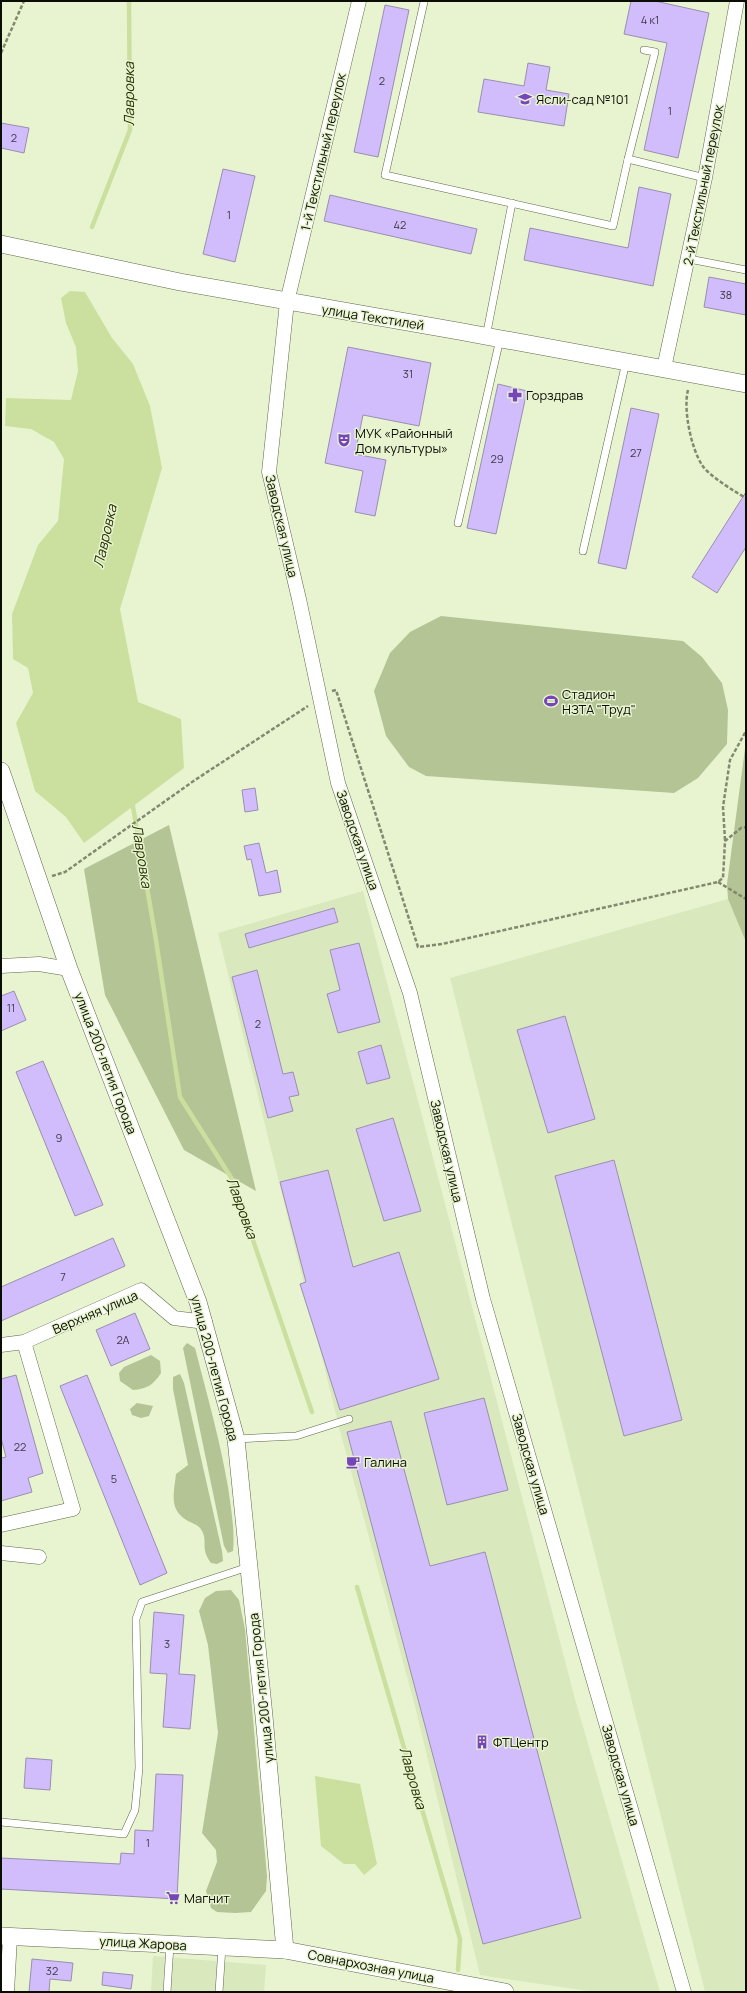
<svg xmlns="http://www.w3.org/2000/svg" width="747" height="1993" font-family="Manrope,sans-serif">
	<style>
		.built { fill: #dae8bd }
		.green { fill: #b4c494 }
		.water { fill: #cbe09e }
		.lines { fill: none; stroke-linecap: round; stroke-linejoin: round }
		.stream { stroke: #cbe09e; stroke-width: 4.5 }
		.building { fill: #d1bcfc; stroke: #998fb0 }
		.service-casing { stroke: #5e6849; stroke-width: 8 }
		.minor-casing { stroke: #5e6849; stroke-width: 15 }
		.tertiary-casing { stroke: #5e6849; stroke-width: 18 }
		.path { stroke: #818971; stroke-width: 2.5; stroke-dasharray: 4 2; stroke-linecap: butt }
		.service { stroke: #fff; stroke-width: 7 }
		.minor { stroke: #fff; stroke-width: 14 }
		.tertiary { stroke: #fff; stroke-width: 17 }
		.labels { text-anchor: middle; stroke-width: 3; stroke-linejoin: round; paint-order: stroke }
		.number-label { font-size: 11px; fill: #3c3941 }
		.poi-label { font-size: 13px; fill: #0a0d03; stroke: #e8f4d0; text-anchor: start }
		.street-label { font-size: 13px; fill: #0a0d03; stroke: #e8f4d0 }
		.water-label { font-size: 14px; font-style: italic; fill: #253100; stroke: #e8f4d0 }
	</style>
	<rect width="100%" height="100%" fill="#e8f4d0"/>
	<!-- built -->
	<g class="built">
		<path d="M363,891l212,808 85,293h-65l-115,-17 -65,-269 -75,-275 -122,-498z"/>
		<path d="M728,899l18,43v1050h-41l-255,-1014z"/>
		<path d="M153,1956l113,9 -2,27h-113z"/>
	</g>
	<!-- green -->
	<g class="green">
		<path d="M441,616l242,25 19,16 20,26 6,27 -1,34 -29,34 -24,15 -248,-17 -17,-9 -23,-31 -12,-45 16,-38 20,-21z"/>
		<path d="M746,741v201l-18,-43 -1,-15z"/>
		<path d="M169,825l87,366 -72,-41 -79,-155 -21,-126z"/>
		<path d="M187,1343l8,5c12,47 25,92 33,139 3,21 7,43 5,64l-5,2 -4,-7 -41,-198z"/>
		<path d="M151,1355l9,6 1,12c-8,12 -14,16 -28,17l-13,-9 -1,-8 5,-6z"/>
		<path d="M180,1374l4,9 38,168 1,10 -6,3 -6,-1c-11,-15 -3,-21 -9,-32 -3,-6 -8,-7 -14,-10 -20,-11 -14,-28 -12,-47l12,-9 -15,-76v-12z"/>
		<path d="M137,1403l16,3 -4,10 -8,2 -9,-3 -2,-6z"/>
		<path d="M231,1590l8,10 6,29 22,247 -1,15 -15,21 -16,1 -18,-1 -6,-4 -5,-17 11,-29 -1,-12 -14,-17 16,-100 -10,-88 -9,-34 6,-13 11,-7z"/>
	</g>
	<!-- water -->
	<g class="water">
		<path d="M70,291l15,1 27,46 21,26 17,42 12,62 -42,141 18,93 43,17 3,49 -100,75 -18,-26 -31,-26 -19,-68 17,-30 -5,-25 -15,-9 -1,-45 26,-69 20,-24 6,-62 -10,-17 -23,-13 -26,-3 1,-28 65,2 7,-29 -2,-24 -10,-24 -5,-25z"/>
		<path d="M315,1776l45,8 17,80 -13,11 -9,-11h-11l-23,-18z"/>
	</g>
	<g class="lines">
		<!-- stream -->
		<g class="stream">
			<path d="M92,227l38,-97 -1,-129"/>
			<path d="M132,801l23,133 25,163 52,82 80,233"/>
			<path d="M357,1587l103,352 -2,31"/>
		</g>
	</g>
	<!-- building -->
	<g class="building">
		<path d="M631,1h24l54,12 -31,145 -34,-8 23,-107 -43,-9z"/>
		<path d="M385,5l24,5 -31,147 -24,-5z"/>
		<path d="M528,63l22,4 -4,23 23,4 -5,32 -86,-14 6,-33 40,7z"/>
		<path d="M1,123l28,5 -5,25 -23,-5z"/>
		<path d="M223,169l32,7 -20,86 -32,-8z"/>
		<path d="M639,187l32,7 -18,92 -129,-26 6,-32 98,20z"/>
		<path d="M330,195l147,34 -6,25 -147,-33z"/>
		<path d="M709,277l37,7v31l-42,-8z"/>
		<path d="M348,347l83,16 -12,63 -56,-11 -8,39 31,6 -11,56 -20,-4 8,-41 -38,-8z"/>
		<path d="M498,384l29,7 -31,143 -29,-6z"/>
		<path d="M631,408l28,6 -33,155 -28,-6z"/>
		<path d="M746,492v55l-29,46 -25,-16z"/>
		<path d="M255,788l3,22 -13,2 -3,-22z"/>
		<path d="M259,843l7,30 11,-3 4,22 -22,4 -8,-37 -4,1 -3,-14z"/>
		<path d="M334,908l4,14 -89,26 -4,-14z"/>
		<path d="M359,943l21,79 -42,11 -11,-39 13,-4 -10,-40z"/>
		<path d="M257,970l26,104 10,-2 6,23 -10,2 4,14 -25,7 -36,-141z"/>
		<path d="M14,991l12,29 -25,11v-35z"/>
		<path d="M565,1016l30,103 -47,14 -31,-103z"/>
		<path d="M381,1045l9,33 -23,6 -9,-32z"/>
		<path d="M43,1061l60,144 -28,11 -59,-144z"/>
		<path d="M393,1118l28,93 -37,10 -28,-92z"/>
		<path d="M614,1160l68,260 -58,16 -69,-260z"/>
		<path d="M328,1170l25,97 46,-15 40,127 -99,31 -40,-126 6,-2 -26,-100z"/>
		<path d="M113,1238l12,28 -124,55v-34z"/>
		<path d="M135,1313l15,36 -39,17 -15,-36z"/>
		<path d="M16,1375l27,98 -15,5 4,14 -31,9v-43l5,-1 -5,-19v-59z"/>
		<path d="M87,1375l80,198 -27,12 -80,-199z"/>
		<path d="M484,1398l24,92 -61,15 -23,-92z"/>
		<path d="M391,1421l39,145 55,-14 96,366 -98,26 -136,-512z"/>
		<path d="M154,1612l30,3 -5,59 16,1 -5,54 -27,-2 4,-53 -17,-1z"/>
		<path d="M26,1758l26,2 -2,30 -26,-2z"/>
		<path d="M156,1774l27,1 -6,124 -176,-10v-31l119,6 1,-11 13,1 1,-24 18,1z"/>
		<path d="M32,1959l41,4 -2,18 -21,-2 -1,13h-20z"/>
		<path d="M103,1972l30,3 -2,14 -29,-4z"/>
	</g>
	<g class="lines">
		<!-- service casing -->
		<g class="service-casing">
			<g id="service">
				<path d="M424,2l-39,173 228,51 15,-67"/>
				<path d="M644,50l11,2 -27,107 77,19"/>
				<path d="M689,259l57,11"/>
				<path d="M486,337l26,-134"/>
				<path d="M458,523l42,-184"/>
				<path d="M583,551l43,-189"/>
				<path d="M236,1439l60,-3 53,-17"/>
				<path d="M1,1822l123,12 11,-24 4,-42 -3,-149 6,-17 106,-35"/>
				<path d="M167,1992l3,-47"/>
				<path d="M219,1992l3,-45"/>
			</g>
		</g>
		<!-- minor casing -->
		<g class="minor-casing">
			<g id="minor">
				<path d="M359,1l-72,301 -18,170 30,127 39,184 72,210 73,306 201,693"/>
				<path d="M664,368l41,-190 32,-177"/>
				<path d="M1,966l38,-2 30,5"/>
				<path d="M1,1345l23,-3 117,-52 33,28 31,4"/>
				<path d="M1,1525l72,-16 -49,-167"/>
				<path d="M1,1553l38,4"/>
				<path d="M7,1992l3,-55"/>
			</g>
		</g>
		<!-- tertiary casing -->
		<g class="tertiary-casing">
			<g id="tertiary">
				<path d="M1,244l179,38 278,49 288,53"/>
				<path d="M1,771l68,198 129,333 38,137 28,277 21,234"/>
				<path d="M1,1936l284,14 220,42"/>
			</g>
		</g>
		<!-- path -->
		<g class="path">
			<path d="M1,53l23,-52"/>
			<path d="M688,390c-5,19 3,58 14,75 6,10 33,27 44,33"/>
			<path d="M332,691l4,-1 82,257 24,-3 276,-62 5,-4 2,-37 16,-13 5,-1"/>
			<path d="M725,840l-2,-33 7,-47 16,-29"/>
			<path d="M52,876l13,-4 130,-92 113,-74"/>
			<path d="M718,882l28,17"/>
		</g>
		<!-- service -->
		<use href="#service" class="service"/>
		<!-- minor -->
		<use href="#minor" class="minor"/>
		<!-- tertiary -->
		<use href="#tertiary" class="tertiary"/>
	</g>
	<!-- icons -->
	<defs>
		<g id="school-bare" transform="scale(1.08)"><path d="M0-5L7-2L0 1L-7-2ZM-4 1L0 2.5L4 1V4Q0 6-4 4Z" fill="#7644bb" stroke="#e8f4d0" stroke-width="2.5" paint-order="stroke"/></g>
		<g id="pharmacy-bare" transform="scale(1.08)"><path d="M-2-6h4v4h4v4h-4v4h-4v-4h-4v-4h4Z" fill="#7644bb" stroke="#e8f4d0" stroke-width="2.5" paint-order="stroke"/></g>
		<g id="theatre-bare" transform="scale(1.08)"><path d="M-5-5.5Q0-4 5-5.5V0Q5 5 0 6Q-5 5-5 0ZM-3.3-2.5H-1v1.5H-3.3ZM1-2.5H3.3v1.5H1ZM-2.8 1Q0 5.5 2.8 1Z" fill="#7644bb" stroke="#e8f4d0" stroke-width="2.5" paint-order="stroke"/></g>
		<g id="stadium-bare" transform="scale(1.08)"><path d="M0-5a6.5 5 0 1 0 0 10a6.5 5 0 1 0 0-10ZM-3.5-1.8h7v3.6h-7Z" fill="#7644bb" stroke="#e8f4d0" stroke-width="2.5" paint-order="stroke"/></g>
		<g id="cafe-bare" transform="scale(1.08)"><path d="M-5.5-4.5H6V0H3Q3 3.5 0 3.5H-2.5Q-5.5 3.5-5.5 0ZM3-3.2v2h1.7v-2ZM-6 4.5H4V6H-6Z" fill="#7644bb" stroke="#e8f4d0" stroke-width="2.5" paint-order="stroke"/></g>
		<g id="building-bare" transform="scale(1.08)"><path d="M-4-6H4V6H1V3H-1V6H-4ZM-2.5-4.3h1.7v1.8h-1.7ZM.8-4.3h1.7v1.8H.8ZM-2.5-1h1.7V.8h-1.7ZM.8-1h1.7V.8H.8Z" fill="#7644bb" stroke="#e8f4d0" stroke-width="2.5" paint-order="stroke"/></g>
		<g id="supermarket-bare" transform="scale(1.08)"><path d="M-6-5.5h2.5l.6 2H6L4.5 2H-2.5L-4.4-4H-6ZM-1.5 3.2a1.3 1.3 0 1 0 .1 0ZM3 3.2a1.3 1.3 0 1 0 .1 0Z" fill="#7644bb" stroke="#e8f4d0" stroke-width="2.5" paint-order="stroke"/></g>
	</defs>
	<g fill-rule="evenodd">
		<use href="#school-bare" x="525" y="99"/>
		<use href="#pharmacy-bare" x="515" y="395"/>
		<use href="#theatre-bare" x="344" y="440"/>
		<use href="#stadium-bare" x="551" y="701"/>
		<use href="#cafe-bare" x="353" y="1462"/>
		<use href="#building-bare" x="482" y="1742"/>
		<use href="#supermarket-bare" x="173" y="1898"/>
	</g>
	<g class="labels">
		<!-- number labels -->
		<g class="number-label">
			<text x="650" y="24">4 к1</text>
			<text x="382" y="85">2</text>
			<text x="670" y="115">1</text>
			<text x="14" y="142">2</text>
			<text x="229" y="219">1</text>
			<text x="400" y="229">42</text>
			<text x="726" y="299">38</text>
			<text x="408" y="378">31</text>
			<text x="636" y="457">27</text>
			<text x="497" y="463">29</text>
			<text x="11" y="1012">11</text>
			<text x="258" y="1028">2</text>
			<text x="59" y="1142">9</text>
			<text x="63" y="1281">7</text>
			<text x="123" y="1344">2А</text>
			<text x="20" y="1451">22</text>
			<text x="114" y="1483">5</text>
			<text x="167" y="1648">3</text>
			<text x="148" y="1847">1</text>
			<text x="52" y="1975">32</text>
		</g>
		<!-- poi labels -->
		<g class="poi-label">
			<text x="536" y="104">Ясли-сад №101</text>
			<text x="526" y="400">Горздрав</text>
			<text x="355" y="438">МУК «Районный<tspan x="355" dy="15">Дом культуры»</tspan></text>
			<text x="562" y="699">Стадион<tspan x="562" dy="15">НЗТА "Труд"</tspan></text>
			<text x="364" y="1467">Галина</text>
			<text x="493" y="1747">ФТЦентр</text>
			<text x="184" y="1903">Магнит</text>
		</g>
		<!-- street labels -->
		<g class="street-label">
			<text transform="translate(323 152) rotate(-77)" y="5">1-й Текстильный переулок</text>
			<text transform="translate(703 185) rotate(-79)" y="5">2-й Текстильный переулок</text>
			<text transform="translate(373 317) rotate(9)" y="5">улица Текстилей</text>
			<text transform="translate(282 526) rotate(77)" y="5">Заводская улица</text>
			<text transform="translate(358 840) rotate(71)" y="5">Заводская улица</text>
			<text transform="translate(106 1063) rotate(69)" y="5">улица 200-летия Города</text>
			<text transform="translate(447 1151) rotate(77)" y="5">Заводская улица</text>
			<text transform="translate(95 1312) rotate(-23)" y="5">Верхняя улица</text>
			<text transform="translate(215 1368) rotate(75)" y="5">улица 200-летия Города</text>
			<text transform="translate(531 1464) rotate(74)" y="5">Заводская улица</text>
			<text transform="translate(261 1688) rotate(-96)" y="5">улица 200-летия Города</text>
			<text transform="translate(621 1775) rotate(74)" y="5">Заводская улица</text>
			<text transform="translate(143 1943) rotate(3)" y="5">улица Жарова</text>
			<text transform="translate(371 1966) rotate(11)" y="5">Совнархозная улица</text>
		</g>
		<!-- water labels -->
		<g class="water-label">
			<text transform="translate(129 94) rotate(-90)" y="5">Лавровка</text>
			<text transform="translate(105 536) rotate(-77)" y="5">Лавровка</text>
			<text transform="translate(142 856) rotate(81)" y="5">Лавровка</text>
			<text transform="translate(242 1208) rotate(70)" y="5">Лавровка</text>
			<text transform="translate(413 1778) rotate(74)" y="5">Лавровка</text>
		</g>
	</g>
	<!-- border -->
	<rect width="747" height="1993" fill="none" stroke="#0a0d03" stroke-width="4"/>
</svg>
